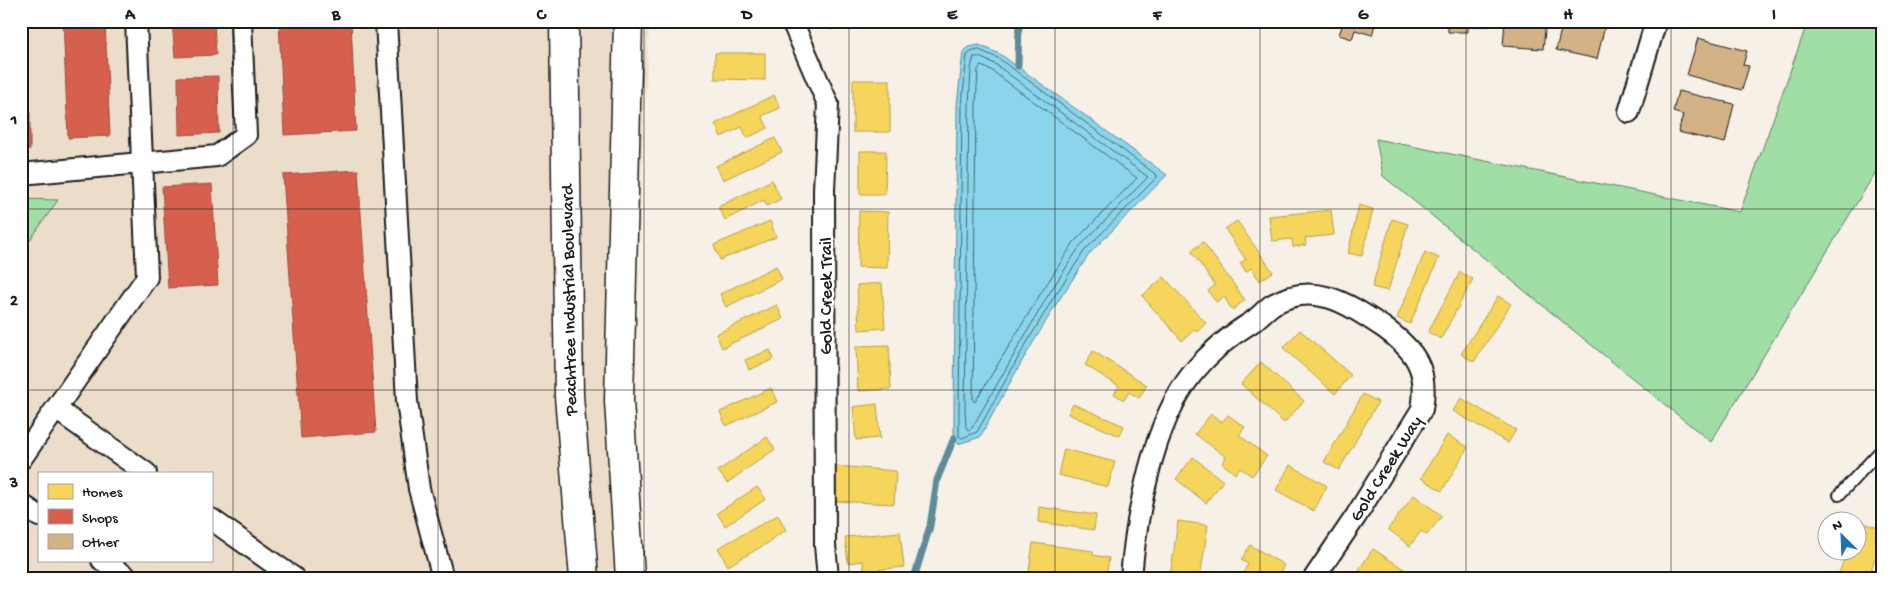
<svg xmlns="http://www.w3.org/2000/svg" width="1904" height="599" font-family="'Gochi Hand',sans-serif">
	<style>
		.built { fill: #ecddca; fill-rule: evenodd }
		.green { fill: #a0dea6; stroke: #5e7d61 }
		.water { fill: #8ad5eb; stroke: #5e8b98 }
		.homes { fill: #f6d55c; stroke: #b59e49 }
		.shops { fill: #d6604d; stroke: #9e4c3e }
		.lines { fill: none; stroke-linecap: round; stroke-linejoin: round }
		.shore { stroke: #48666f; stroke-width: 1 }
		.stream { stroke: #5e8b98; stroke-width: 7 }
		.building { fill: #d3b286; stroke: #1c1c1c }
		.lane-casing { stroke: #1c1c1c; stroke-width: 14 }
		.street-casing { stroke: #1c1c1c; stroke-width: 24 }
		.primary-casing { stroke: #1c1c1c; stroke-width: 31 }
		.lane { stroke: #fff; stroke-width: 10 }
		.street { stroke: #fff; stroke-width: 20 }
		.primary { stroke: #fff; stroke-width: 28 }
		.grid { fill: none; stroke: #1c1c1c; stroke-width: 1; stroke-opacity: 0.55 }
		.labels { text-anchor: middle; stroke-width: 5; stroke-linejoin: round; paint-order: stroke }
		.street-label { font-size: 18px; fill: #1c1c1c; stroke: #fff }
		.neatline { fill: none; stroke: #1c1c1c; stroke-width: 2 }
		.grid-label { font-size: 16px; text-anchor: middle; font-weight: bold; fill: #1c1c1c }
	</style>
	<rect width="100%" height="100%" fill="#f6f0e7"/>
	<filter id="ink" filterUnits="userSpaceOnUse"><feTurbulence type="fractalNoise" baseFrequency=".02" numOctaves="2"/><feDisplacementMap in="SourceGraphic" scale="10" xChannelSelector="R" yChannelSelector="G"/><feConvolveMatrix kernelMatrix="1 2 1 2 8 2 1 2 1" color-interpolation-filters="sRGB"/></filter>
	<g filter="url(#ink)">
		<!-- built -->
		<path class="built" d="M21,21h628l-14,292 -6,265h-608v-325l36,-53 -36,-1zM39,473h172v87h-172z"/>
		<!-- green -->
		<g class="green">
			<path d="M1808,21h75v139l-172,282 -328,-266 -7,-37 364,73z"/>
			<path d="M21,199l37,1 -37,53z"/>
		</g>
		<!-- water -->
		<path class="water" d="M979,45l21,9 167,121 -77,78 -33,50 -35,58 -42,76 -22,7 -4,-6v-28l3,-305 6,-53 6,-5z"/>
		<!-- homes -->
		<g class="homes">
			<path d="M825,21h18l-12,9z"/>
			<path d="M715,53h50v27l-50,-1z"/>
			<rect x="853" y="80" width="37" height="52"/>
			<path d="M774,95l6,13 -18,8 6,12 -21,10 -5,-11 -21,10 -6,-13z"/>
			<path d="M775,138l7,14 -59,28 -7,-14z"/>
			<path d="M860,151h26l-1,43h-25z"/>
			<path d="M772,180l9,19 -14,7 -3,-6 -39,20 -7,-13z"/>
			<path d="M1359,205l14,4 -11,47 -14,-3z"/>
			<path d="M1331,210l3,25 -29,3 1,7 -13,2 -1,-8 -20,2 -3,-25z"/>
			<path d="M859,211l29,1 -1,56 -29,-1z"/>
			<path d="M1392,219l16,5 -20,67 -16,-4z"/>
			<path d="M770,221l6,16 -56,23 -6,-15z"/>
			<path d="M1237,221l36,51 -13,9 -9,-13 -5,4 -6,-9 6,-3 -21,-31z"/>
			<path d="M1203,242l42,58 -13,10 -8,-13 -8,5 -8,-11 7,-6 -24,-34z"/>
			<path d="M1425,252l14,6 -29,66 -13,-6z"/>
			<path d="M776,266l6,13 -56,28 -6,-13z"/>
			<path d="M1460,272l13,7 -32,60 -13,-7z"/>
			<path d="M1164,277l42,46 -9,9 -2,-3 -13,12 -40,-45z"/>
			<path d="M882,283l3,45 -26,2 -2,-45z"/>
			<path d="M1498,296l13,8 -37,58 -13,-8z"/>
			<path d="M777,305l6,14 -61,29 -6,-14z"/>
			<path d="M1300,330l51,45 -16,19 -52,-46z"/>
			<path d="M889,345l2,44 -33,2 -2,-45z"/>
			<path d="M770,350l4,9 -25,11 -4,-10z"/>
			<path d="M1093,351l54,34 -8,13 -10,-6 -5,8 -10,-6 5,-8 -34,-21z"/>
			<path d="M1261,362l43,39 -20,22 -43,-39z"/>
			<path d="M771,388l6,14 -51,24 -6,-14z"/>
			<path d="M1363,394l15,8 -39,68 -15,-8z"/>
			<path d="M1461,398l55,32 -8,13 -55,-32z"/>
			<path d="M877,404l3,34 -24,2 -3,-33z"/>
			<path d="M1073,404l51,22 -4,10 -52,-22z"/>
			<path d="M1211,414l11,8 6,-7 17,12 -6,8 28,21 -15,20 -12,-8 -5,6 -13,-11 4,-6 -31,-23z"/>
			<path d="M1447,435l21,12 -26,44 -21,-13z"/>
			<path d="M767,437l8,12 -48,34 -9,-12z"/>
			<path d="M1064,449l51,13 -7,25 -50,-12z"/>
			<path d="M1193,457l30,24 -17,22 -30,-24z"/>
			<path d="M1290,465l37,21 -13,25 -38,-21z"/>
			<path d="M836,466l60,5 -2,33 -60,-3z"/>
			<path d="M757,487l9,12 -41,27 -8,-13z"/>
			<path d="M1414,495l28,21 -15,19 -6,-4 -11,15 -22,-17z"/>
			<path d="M1039,507l57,8 -2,15 -56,-8z"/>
			<path d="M778,515l8,15 -16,10 1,1 -43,25 -10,-18z"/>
			<path d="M1178,521l30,4 -8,53h-30z"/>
			<path d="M1858,521l20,7 -3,9 7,2 -14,39h-31l10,-26h9z"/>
			<path d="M900,532l4,35 -40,4 -1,-10 -15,2 -3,-26z"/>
			<path d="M1033,543l60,8v4l16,3 -3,20h-21l-56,-7z"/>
			<path d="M1250,545l34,20 -7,13h-37l8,-14 -7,-4z"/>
			<path d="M1373,549l40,26 -2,3 -57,-1z"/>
		</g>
		<!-- shops -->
		<g class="shops">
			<path d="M63,21h42l5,115 -42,2z"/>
			<path d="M172,21h42l2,34 -41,2z"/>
			<path d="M279,21h72l5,110 -72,4z"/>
			<path d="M218,76l1,57 -40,2 -1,-58z"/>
			<rect x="21" y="113" width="9" height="37"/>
			<path d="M358,170l18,262 -75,6 -18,-263z"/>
			<path d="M212,184l6,101 -50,3 -6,-101z"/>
		</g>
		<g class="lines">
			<!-- shore -->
			<g class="shore">
				<path d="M979,50l19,8 160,118 -73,74 -33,50 -34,58 -41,74 -15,6 -3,-2v-26l3,-305 5,-50 4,-3z"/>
				<path d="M974,57h5l16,7 153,113 -68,69 -33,51 -75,131 -4,2 -2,-3 -1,-17 4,-305 2,-36z"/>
				<path d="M981,66l10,4 146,108 -63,64 -33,51 -66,109 -2,-2 3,-295 2,-35z"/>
			</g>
			<!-- stream -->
			<g class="stream">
				<path d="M1018,66l1,-45"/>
				<path d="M914,578l16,-52 7,-46 17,-42"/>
			</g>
		</g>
		<!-- building -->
		<g class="building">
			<path d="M1332,21h44l-4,14 -17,-5 -3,9 -13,-4 3,-9z"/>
			<path d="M1448,21h42v5h-22v6h-20z"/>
			<path d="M1505,21h41l-3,28 -40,-3z"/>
			<path d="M1563,21h43l-9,38 -41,-9z"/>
			<path d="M1698,38l49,13 -4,14 6,1 -7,24 -55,-15z"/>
			<path d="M1678,91l56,13 -9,39 -47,-11 5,-17 -10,-3z"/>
		</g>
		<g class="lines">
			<!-- lane casing -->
			<g class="lane-casing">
				<path id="lane" d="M1839,495l44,-47"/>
			</g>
			<!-- street casing -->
			<g class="street-casing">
				<g id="street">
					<path d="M386,21l21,380 12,88 24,89"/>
					<path d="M792,21l36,83 -4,86 1,355 3,33"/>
					<path d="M1629,112l27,-91"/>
					<path d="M21,174l196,-18 29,-21 -5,-114"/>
					<path d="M56,409l90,64"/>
					<path d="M21,459l126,-182 -11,-256"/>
					<path d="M21,504l18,12"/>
					<path d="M211,519l83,59"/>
					<path d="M102,560l26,18"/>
					<path d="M1131,578c5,-62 22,-155 61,-204 17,-21 37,-38 60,-52 7,-5 13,-12 20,-17 42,-25 76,-1 111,22 32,23 46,42 39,82l-66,107 -42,62"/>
				</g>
			</g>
			<!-- primary casing -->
			<g class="primary-casing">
				<g id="primary">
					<path d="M564,21l5,375 15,182"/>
					<path d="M628,21l-9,380 11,177"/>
				</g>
			</g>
			<!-- lane -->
			<use href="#lane" class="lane"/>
			<!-- street -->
			<use href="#street" class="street"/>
			<!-- primary -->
			<use href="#primary" class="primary"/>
		</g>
	</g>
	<!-- grid -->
	<path class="grid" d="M233,21v557M438,21v557M644,21v557M849,21v557M1055,21v557M1260,21v557M1466,21v557M1671,21v557M21,209h1862M21,390h1862"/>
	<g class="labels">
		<!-- street labels -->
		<g class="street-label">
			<text transform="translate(825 296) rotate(-90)" y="6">Gold Creek Trail</text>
			<text transform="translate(568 300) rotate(-91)" y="6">Peachtree Industrial Boulevard</text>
			<text transform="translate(1385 468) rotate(-58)" y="6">Gold Creek Way</text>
		</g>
	</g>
	<!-- margin -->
	<rect width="1904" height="599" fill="none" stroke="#fff" stroke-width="55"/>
	<!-- legend -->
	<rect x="38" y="472" width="175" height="90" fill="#ffffff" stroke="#a4a4a4"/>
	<rect x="48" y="484" width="25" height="15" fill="#f6d55c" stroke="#a4a4a4"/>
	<text x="82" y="496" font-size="15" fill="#1c1c1c">Homes</text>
	<rect x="48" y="509" width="25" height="15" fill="#d6604d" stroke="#a4a4a4"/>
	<text x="82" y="522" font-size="15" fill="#1c1c1c">Shops</text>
	<rect x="48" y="534" width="25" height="15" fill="#d3b286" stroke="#a4a4a4"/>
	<text x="82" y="546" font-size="15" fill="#1c1c1c">Other</text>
	<!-- north arrow -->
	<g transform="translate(1842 536) rotate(336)"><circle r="24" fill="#ffffff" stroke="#a4a4a4"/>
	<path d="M0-4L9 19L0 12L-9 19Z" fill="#1f6fb2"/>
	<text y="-8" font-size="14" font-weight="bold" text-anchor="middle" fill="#1c1c1c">N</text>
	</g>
	<rect x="28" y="28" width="1848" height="544" class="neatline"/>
	<g class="grid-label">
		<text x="130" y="19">A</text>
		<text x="336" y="19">B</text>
		<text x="541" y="19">C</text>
		<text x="747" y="19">D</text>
		<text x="952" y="19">E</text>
		<text x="1157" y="19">F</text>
		<text x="1363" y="19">G</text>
		<text x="1568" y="19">H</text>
		<text x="1774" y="19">I</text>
		<text x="14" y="124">1</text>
		<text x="14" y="305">2</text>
		<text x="14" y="487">3</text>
	</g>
</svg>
